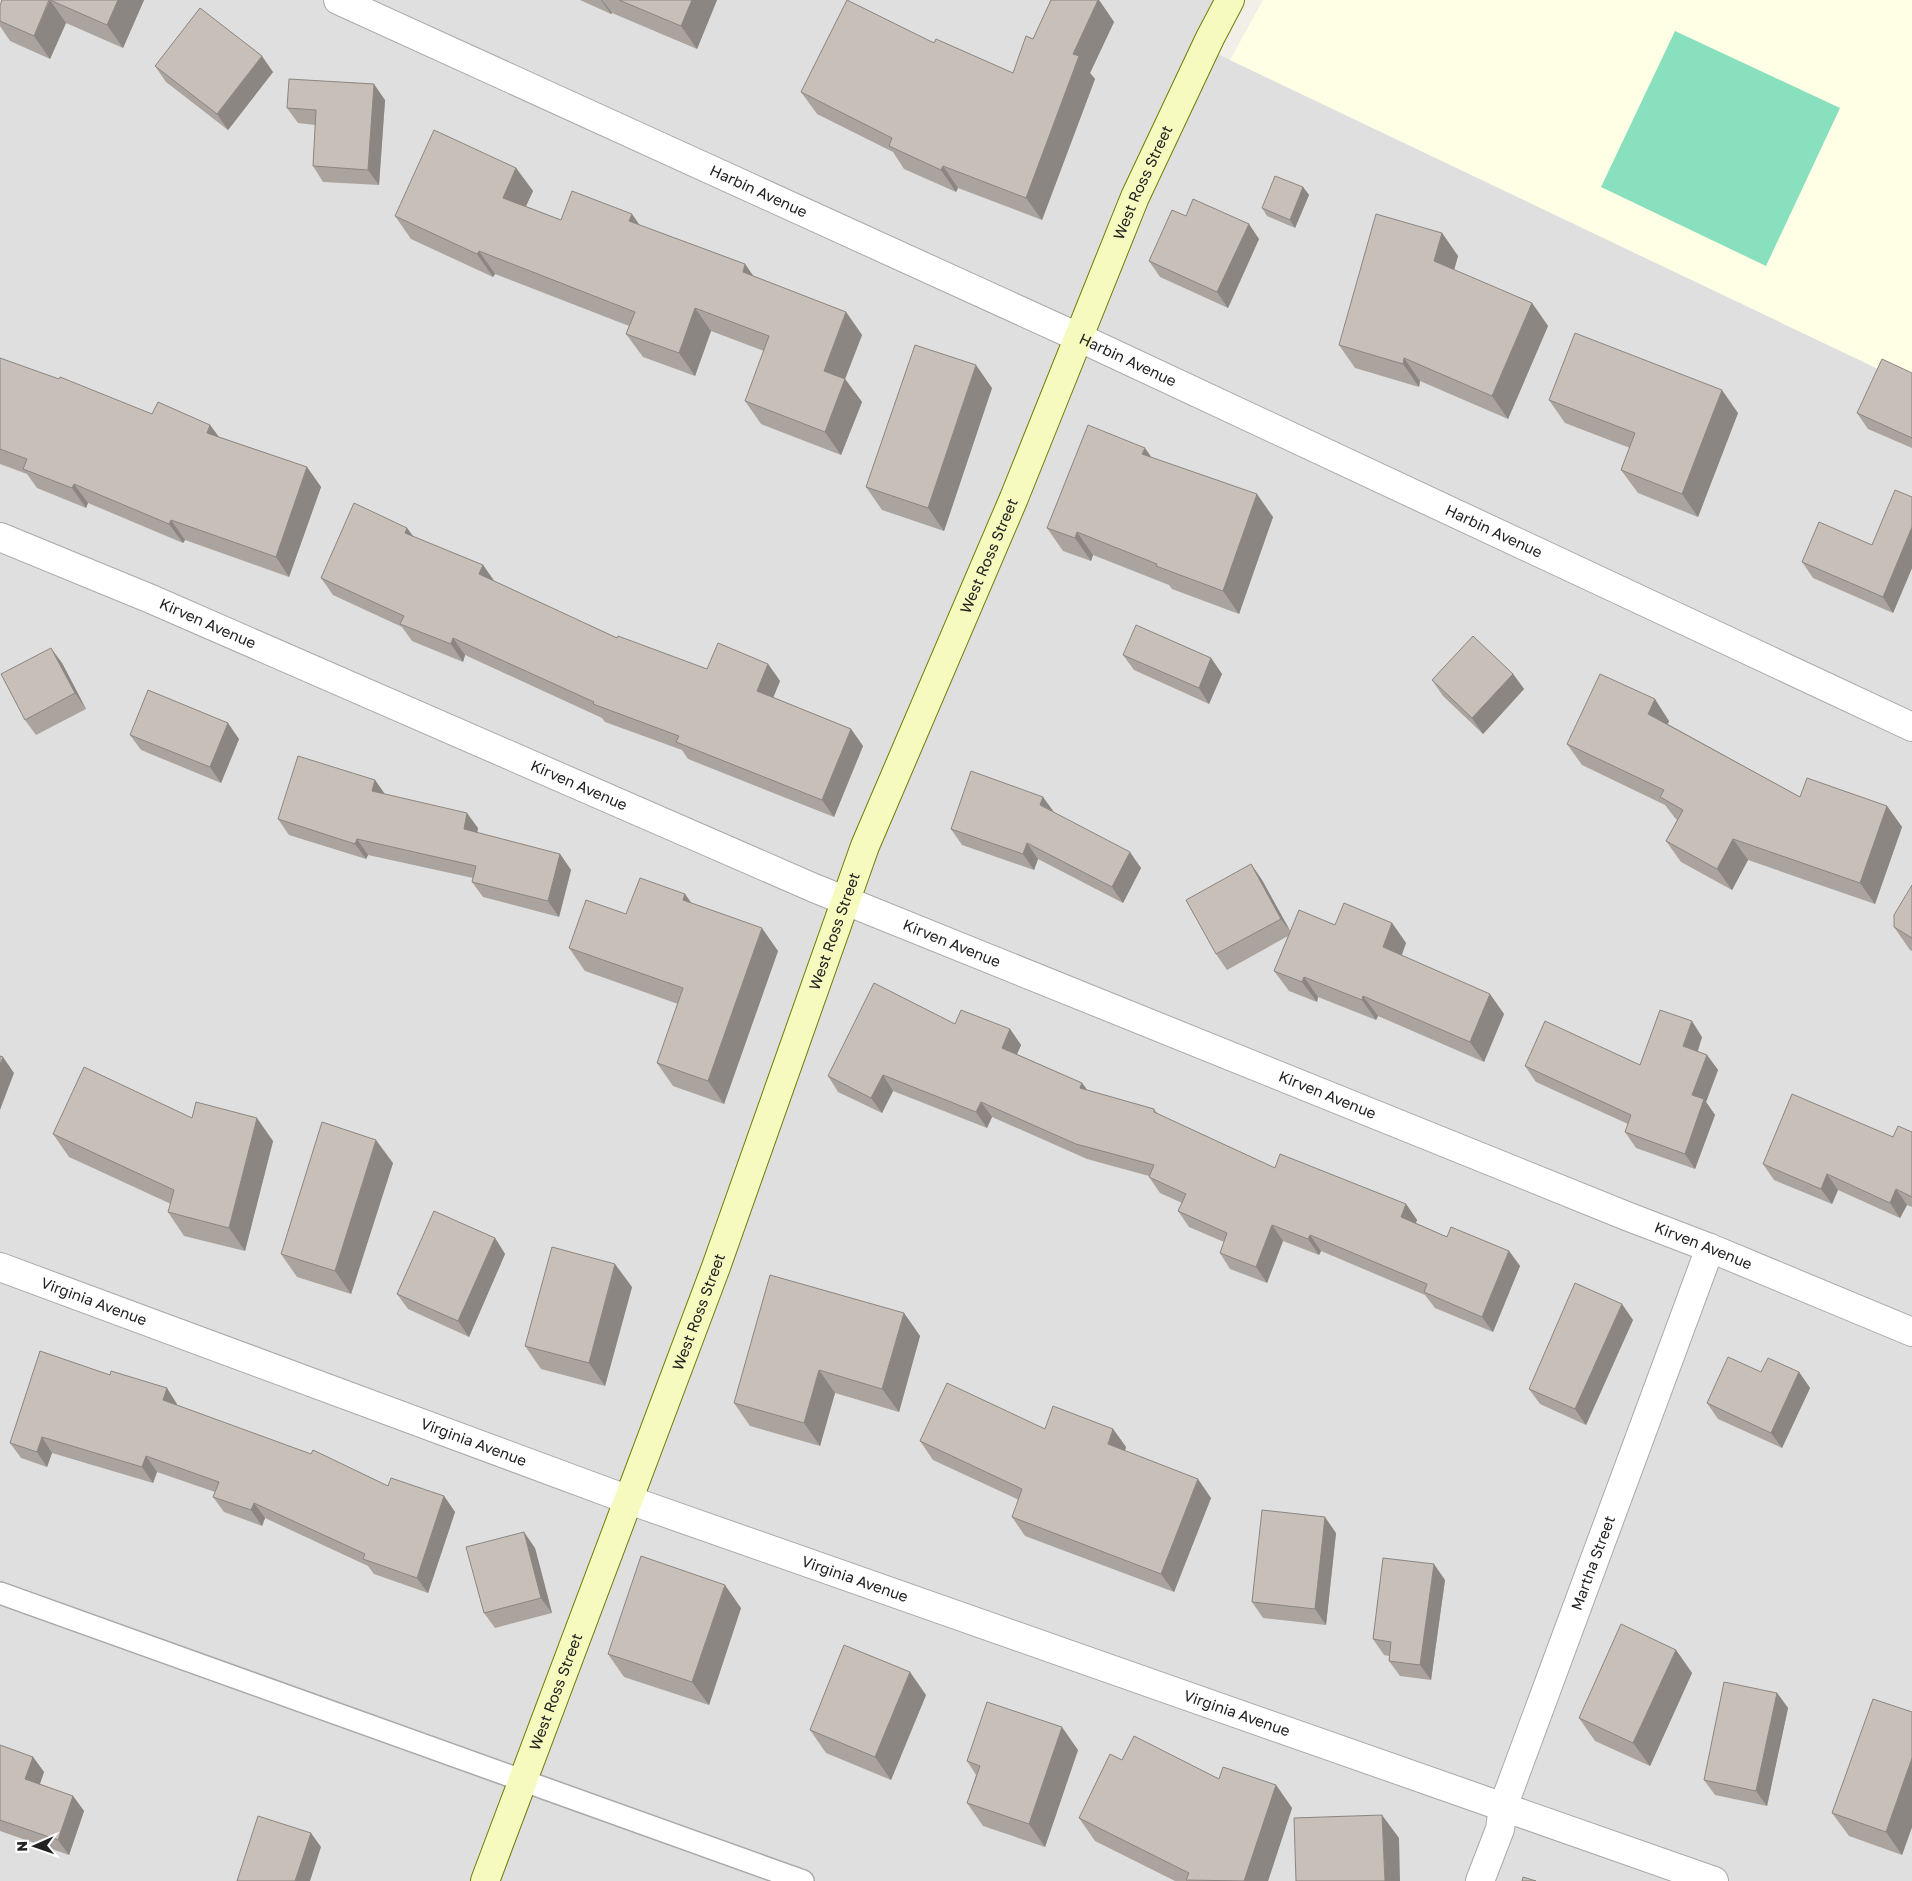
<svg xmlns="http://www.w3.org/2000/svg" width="1912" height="1881" font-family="'Golos Text',sans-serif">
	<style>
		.residential { fill: #e0dfdf }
		.education { fill: #ffffe5 }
		.pitch { fill: #88e0be }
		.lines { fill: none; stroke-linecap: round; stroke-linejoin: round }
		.lane-casing { stroke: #a9a9a9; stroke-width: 24 }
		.street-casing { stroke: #a9a9a9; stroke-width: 30 }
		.secondary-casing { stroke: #707d05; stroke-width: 30 }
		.lane { stroke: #fff; stroke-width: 21 }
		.street { stroke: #fff; stroke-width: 28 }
		.secondary { stroke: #f7fabf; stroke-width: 28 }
		.wall { fill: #aba49e }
		.shaded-wall { fill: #8b8681 }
		.building { fill: #c7bfb8; stroke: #8b8681 }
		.labels { text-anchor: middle; stroke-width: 5; stroke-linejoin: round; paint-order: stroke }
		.street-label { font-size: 15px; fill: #222; stroke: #fff }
	</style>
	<rect width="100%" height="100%" fill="#f2efe9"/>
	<!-- residential -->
	<path class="residential" d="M0,0h1214l-22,42 720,343v1496h-1912z"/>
	<!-- education -->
	<path class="education" d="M1263,0h649v385l-682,-325z"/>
	<!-- pitch -->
	<path class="pitch" d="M1675,31l165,77 -74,158 -165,-79z"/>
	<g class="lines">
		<!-- lane casing -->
		<g class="lane-casing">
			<path id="lane" d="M0,1593l803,288"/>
		</g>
		<!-- street casing -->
		<g class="street-casing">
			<g id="street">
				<path id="s1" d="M338,0l740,337 834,390"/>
				<path id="s2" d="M0,537l151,62 663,289 815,329 81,31 202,84"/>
				<path id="s3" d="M0,1267l629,233 1085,381"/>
				<path id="s4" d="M1480,1881l20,-52 3,-22 207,-559"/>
			</g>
		</g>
		<!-- secondary casing -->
		<g class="secondary-casing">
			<g id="secondary">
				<path id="s5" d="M485,1881l231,-614 149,-421 149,-348 121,-301 75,-159 20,-38"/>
			</g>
		</g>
		<!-- lane -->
		<use href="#lane" class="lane"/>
		<!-- street -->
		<use href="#street" class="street"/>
		<!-- secondary -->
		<use href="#secondary" class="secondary"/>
	</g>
	<!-- wall -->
	<g class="wall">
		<path d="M2,0h142l-21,48 -57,-25 -16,36 -40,-18 -10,-15v-20z"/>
		<path d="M580,0h137l-20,49 -85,-36 -1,1z"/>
		<path d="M1051,0h48l15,22 -24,51 5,6 -53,141 -84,-32 -2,4 -52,-23 -11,-17 -76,-38 -16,-22 133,-49 79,30 20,-34z"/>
		<path d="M155,66l118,6 -45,58 -62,-48z"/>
		<path d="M385,100l-6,85 -56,-3 -10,-16 2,-41 -17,-2 -11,-15z"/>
		<path d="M516,168l17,23 -7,15 35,14 78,5 106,39 8,12 93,36 16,23 -17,44 17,23 -21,53 -80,-31 -16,-23 19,-50 -53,-20 -16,45 -52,-19 -17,-23 3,-8 -134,-52 -2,3 -82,-38 -16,-23z"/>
		<path d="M1303,187l6,8 -14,33 -28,-12 -5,-8z"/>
		<path d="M1186,216l73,23 -31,69 -68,-31 -11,-16z"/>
		<path d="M1442,233l16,23 -4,14 78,33 16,23 -40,93 -88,-38 -1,6 -64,-19 -16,-23z"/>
		<path d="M0,358l152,56 58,11 9,12 88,30 14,20 -32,90 -104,-37 -2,3 -95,-40 -2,5 -49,-20 -10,-14 -27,-10z"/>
		<path d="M1912,373v75l-44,-19 -11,-16z"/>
		<path d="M992,388l-48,143 -62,-21 -16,-23z"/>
		<path d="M1549,400l189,13 -40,104 -60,-24 -17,-23 9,-22 -65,-25z"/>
		<path d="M1151,458l122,59 -34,97 -67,-25 -3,-4 -76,-30 -2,6 -28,-10 -16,-23z"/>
		<path d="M1912,497v71l-19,45 -80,-35 -11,-16 70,-17z"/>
		<path d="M407,528l7,9 69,28 11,16 123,57 90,31 61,-5 12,17 -7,16 78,32 12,17 -29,71 -146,-58 -6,-9 -77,-28 -3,-4 -137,-63 -2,7 -51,-21 -10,-14 -69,-32 -12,-17z"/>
		<path d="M1123,655l88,3 11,16 -13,30 -75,-34z"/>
		<path d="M62,663l24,46 -50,26 -11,-15z"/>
		<path d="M1513,674l11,15 -41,45 -40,-38 -11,-16z"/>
		<path d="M1669,721l-1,3 132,73 87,9 15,21 -27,77 -127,-44 -16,30 -51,-28 -15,-21 11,-21 -2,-2 -10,-13 -83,-40 -15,-21z"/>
		<path d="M130,735l109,4 -18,44 -80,-33z"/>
		<path d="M375,780l10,14 93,34 -1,5 83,21 11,16 -12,47 -76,-20 -11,-15 1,-4 -105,-23 -2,4 -77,-24 -11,-16z"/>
		<path d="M1054,812l87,56 -18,35 -85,-44 -4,11 -72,-25 -11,-16z"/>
		<path d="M1251,864l11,16 28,52 45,-7 57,-2 14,20 -4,12 102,59 -20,48 -106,-46 -2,4 -58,-23 -1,5 -28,-11 -15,-20 14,-35 -61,34 -11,-16z"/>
		<path d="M1912,885v66l-2,-1 -16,-23z"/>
		<path d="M685,894l6,9 87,48 -54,153 -51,-18 -16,-23 21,-59 -93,-33 -16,-23 57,-34z"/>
		<path d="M955,1024l55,5 11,16 -4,9 65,29 5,7 67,19 4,5 117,54 131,36 11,16 -1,3 31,14 62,14 11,15 -27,66 -58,-24 -10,-13 -104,-44 -2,4 -36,-14 -16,42 -37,-14 -10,-16 4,-11 -35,-15 -11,-16 4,-8 -22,-10 -11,-16v-1l-62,-17 -95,-42 -5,11 -94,-37 -11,22 -44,-21 -10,-16z"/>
		<path d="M1702,1037l-4,14 9,4 11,15 -12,32 9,13 -20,54 -59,-21 -11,-16 3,-8 -92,-42 -11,-16 115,-1z"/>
		<path d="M192,1118l81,23 -28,110 -61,-15 -16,-24 3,-8 -102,-47 -16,-23z"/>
		<path d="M1912,1132v75l-5,-2 -7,13 -62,-28 -6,14 -58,-24 -11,-16z"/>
		<path d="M393,1163l-42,131 -54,-17 -16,-23z"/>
		<path d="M495,1238l10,16 -36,83 -61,-28 -11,-15z"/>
		<path d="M632,1287l-27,99 -64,-17 -16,-23z"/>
		<path d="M904,1313l16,23 -21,76 -64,-19 -15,53 -70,-20 -16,-23z"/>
		<path d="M1633,1320l-47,105 -46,-21 -11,-15z"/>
		<path d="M1761,1372h38l11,16 -28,60 -64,-29 -11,-16z"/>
		<path d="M177,1404v1l211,81 56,10 11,16 -27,81 -54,-19 -6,-8 -103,-48 -3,8 -38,-14 -11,-15 2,-5 -58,-20 -4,11 -101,-30 -5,14 -26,-9 -11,-15z"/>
		<path d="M1045,1429h68l13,18 -1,4 86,47 -37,94 -149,-56 -13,-19 7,-17 -86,-40 -13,-19z"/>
		<path d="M1336,1533l-10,92 -63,-7 -11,-16z"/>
		<path d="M535,1548l17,65 -57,15 -11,-15z"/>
		<path d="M1445,1580l-14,100 -31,-4 -11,-15v-5l-5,-1 -11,-16z"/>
		<path d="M741,1608l-32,97 -85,-28 -16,-23z"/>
		<path d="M1676,1650l16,23 -42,93 -55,-25 -16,-23z"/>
		<path d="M1777,1693l11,15 -21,98 -52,-11 -11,-15z"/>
		<path d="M926,1695l-35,85 -65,-27 -16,-23z"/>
		<path d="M1912,1712v115l-10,28 -53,-19 -17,-23z"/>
		<path d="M0,1745l33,12 11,15 -4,12 33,12 11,15 -15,44 -69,-24z"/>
		<path d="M1078,1750l-33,97 -62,-21 -16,-23 9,-28 -9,-14z"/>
		<path d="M1122,1760l97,19 57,6 16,23 -24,73h-93l-80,-40 -16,-23z"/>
	</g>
	<!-- shaded-wall -->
	<g class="shaded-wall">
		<path d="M50,0l16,23 -16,36 -16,-23z"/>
		<path d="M118,0h26l-21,48 -16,-23z"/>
		<path d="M601,0h1l10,13 -1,1z"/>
		<path d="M692,0h25l-20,49 -16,-23z"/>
		<path d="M1098,0h1l15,22 -24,51 5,6 -53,141 -16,-22 47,-144z"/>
		<path d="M262,56l11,16 -45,58 -11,-16z"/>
		<path d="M374,84l11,16 -6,85 -11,-15z"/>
		<path d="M943,166l15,22 -2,4 -15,-22z"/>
		<path d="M516,168l17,23 -14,30 -16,-23z"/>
		<path d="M1303,187l6,8 -14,33 -5,-8z"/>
		<path d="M632,214l16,23 -19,-16z"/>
		<path d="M1249,224l10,15 -31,69 -11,-16z"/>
		<path d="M1442,233l16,23 -8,28 -16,-23z"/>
		<path d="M479,251l16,23 -2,3 -16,-23z"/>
		<path d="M745,264l16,23 -18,-15z"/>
		<path d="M1532,303l16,23 -40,93 -16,-23z"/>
		<path d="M695,308l16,23 -16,45 -16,-23z"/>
		<path d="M846,312l16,23 -17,44 17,23 -21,53 -16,-23 -1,-61z"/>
		<path d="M1404,358l16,23 -1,6 -16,-23z"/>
		<path d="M976,365l16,23 -48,143 -16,-23z"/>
		<path d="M1722,390l16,23 -40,104 -16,-23z"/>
		<path d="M210,425l14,19 -17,-11z"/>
		<path d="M1145,448l16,23 -19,-17z"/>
		<path d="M307,467l14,20 -32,90 -13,-20z"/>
		<path d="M74,484l14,19 -2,5 -14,-20z"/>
		<path d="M1257,494l16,23 -34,97 -16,-23z"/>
		<path d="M171,520l14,20 -2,3 -14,-19z"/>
		<path d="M1912,527v41l-19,45 -10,-16z"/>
		<path d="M407,528l12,17 -14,-12z"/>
		<path d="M1077,532l16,23 -2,6 -16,-23z"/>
		<path d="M483,565l12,17 -16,-8z"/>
		<path d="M453,638l12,17 -2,7 -12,-18z"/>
		<path d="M51,648l11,15 24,46 -11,-16z"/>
		<path d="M1211,658l11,16 -13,30 -10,-16z"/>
		<path d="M768,664l12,17 -11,27 -12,-17z"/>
		<path d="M1513,674l11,15 -41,45 -11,-16z"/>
		<path d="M1655,699l14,22 -6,14 -15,-21z"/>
		<path d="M228,723l11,16 -18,44 -11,-16z"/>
		<path d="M851,729l12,17 -29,71 -12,-17z"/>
		<path d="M375,780l11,16 -14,-5z"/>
		<path d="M1043,797l11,15 -14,-7z"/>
		<path d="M1887,806l15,21 -27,77 -15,-21z"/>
		<path d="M467,813l11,15 -3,17 -11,-16z"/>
		<path d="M357,839l11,16 -2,4 -11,-15z"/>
		<path d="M1733,839l15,21 -16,30 -15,-21z"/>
		<path d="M1027,843l11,16 -4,11 -11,-16z"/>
		<path d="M1130,852l11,16 -18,35 -11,-16z"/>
		<path d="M560,854l11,16 -12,47 -11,-16z"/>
		<path d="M1251,864l11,16 30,54 -11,-15z"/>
		<path d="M685,894l16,23 -18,-17z"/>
		<path d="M1392,923l14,20 -9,24 -14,-20z"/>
		<path d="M762,928l16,23 -54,153 -16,-23z"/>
		<path d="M1304,977l14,20 -1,5 -15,-20z"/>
		<path d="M1490,994l14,20 -20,48 -14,-20z"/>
		<path d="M1363,996l15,20 -2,4 -14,-20z"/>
		<path d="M1692,1021l10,16 -8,25 -11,-16z"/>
		<path d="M1010,1029l11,16 -8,18 -11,-15z"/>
		<path d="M1707,1055l11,15 -12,32 9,13 -20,54 -10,-15 7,-59z"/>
		<path d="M3,1057l11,16 -14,37v-45z"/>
		<path d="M883,1075l10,16 -11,22 -11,-15z"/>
		<path d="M1082,1083l11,15 -13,-10z"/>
		<path d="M981,1102l11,15 -5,11 -11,-16z"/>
		<path d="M257,1118l16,23 -28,110 -16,-23z"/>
		<path d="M376,1140l17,23 -42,131 -16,-23z"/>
		<path d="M1827,1174l11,16 -6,14 -11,-15z"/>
		<path d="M1896,1189l11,16 -7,13 -10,-15z"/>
		<path d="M1406,1204l11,16 -5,12 -11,-15z"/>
		<path d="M1272,1225l11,16 -16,42 -11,-16z"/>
		<path d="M1310,1235l11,16 -2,4 -11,-16z"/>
		<path d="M495,1238l10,16 -36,83 -11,-16z"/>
		<path d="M1509,1251l11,15 -27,66 -11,-15z"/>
		<path d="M615,1264l17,23 -27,99 -16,-23z"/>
		<path d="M1622,1304l11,16 -47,105 -11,-16z"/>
		<path d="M904,1313l16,23 -21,76 -17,-23z"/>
		<path d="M819,1370l16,23 -15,53 -16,-23z"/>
		<path d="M1799,1372l11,16 -28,60 -11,-15z"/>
		<path d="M167,1388l10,16 -3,12 -11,-16z"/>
		<path d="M1113,1429l13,18 -5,16 -13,-19z"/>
		<path d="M42,1437l10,16 -5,14 -10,-15z"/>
		<path d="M146,1456l11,16 -4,11 -11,-16z"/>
		<path d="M1198,1479l13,19 -37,94 -13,-18z"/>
		<path d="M444,1496l11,16 -27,81 -11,-15z"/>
		<path d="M254,1503l11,15 -3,8 -11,-16z"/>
		<path d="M1325,1517l11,16 -10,92 -11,-16z"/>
		<path d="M524,1532l11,16 17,65 -11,-15z"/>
		<path d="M1434,1564l11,16 -14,100 -11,-15z"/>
		<path d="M725,1585l16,23 -32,97 -17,-23z"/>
		<path d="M1676,1650l16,23 -42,93 -17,-23z"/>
		<path d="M910,1672l16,23 -35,85 -16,-23z"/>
		<path d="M1777,1693l11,15 -21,98 -11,-15z"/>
		<path d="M1062,1727l16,23 -33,97 -16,-23z"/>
		<path d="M33,1757l11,15 -8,23 -11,-16z"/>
		<path d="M1912,1758v69l-10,28 -16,-23z"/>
		<path d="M1276,1785l16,23 -24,73h-24z"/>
		<path d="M73,1796l11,15 -15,44 -11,-15z"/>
		<path d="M1382,1815l17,23 1,43h-15z"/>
		<path d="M311,1833l10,14 -11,34h-15z"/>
	</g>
	<!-- building -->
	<g class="building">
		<path d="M2,0h47l-15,36 -34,-15v-15z"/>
		<path d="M50,0h68l-11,25z"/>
		<path d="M619,0h73l-11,26z"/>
		<path d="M847,0l87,43 2,-4 77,34 13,-37 7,3 18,-39h47l-25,54 6,2 -53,142 -83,-32 -2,4 -52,-24 3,-8 -91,-46z"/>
		<path d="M200,8l62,48 -45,58 -62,-48z"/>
		<path d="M289,79l85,5 -6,86 -55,-4 3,-56 -29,-2z"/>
		<path d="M434,130l82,38 -13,30 58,22 11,-29 60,23 -3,7 116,43 -2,8 103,40 -22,59 21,8 -20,53 -80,-31 24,-65 -74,-28 -16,45 -53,-19 9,-22 -156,-61 -2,3 -82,-38z"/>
		<path d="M1275,176l28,11 -13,33 -28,-12z"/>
		<path d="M1193,199l56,25 -32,68 -68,-31 23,-51 14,6z"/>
		<path d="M1376,214l66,19 -8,28 98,42 -40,93 -88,-38 -1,6 -64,-19z"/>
		<path d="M1575,333l147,57 -40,104 -61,-24 14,-37 -86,-33z"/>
		<path d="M915,345l61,20 -48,143 -62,-21z"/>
		<path d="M0,358l59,21 1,-2 92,37 6,-12 52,23 -3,8 100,34 -31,90 -105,-37 -2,4 -95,-40 -2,4 -49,-19 4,-10 -27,-10z"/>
		<path d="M1882,359l30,14v65l-55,-25z"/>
		<path d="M1088,425l57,23 -3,6 115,40 -34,97 -67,-25 1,-2 -80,-32 -2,6 -28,-10z"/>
		<path d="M1895,490l17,7v30l-29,70 -81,-35 17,-40 53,23z"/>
		<path d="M354,503l53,25 -2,5 78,32 -4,9 138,64 1,-2 89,33 11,-26 50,21 -11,27 94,38 -29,71 -146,-58 3,-6 -86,-32 1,-2 -141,-64 -2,6 -51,-20 4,-8 -83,-38z"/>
		<path d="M1136,625l75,33 -12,30 -76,-33z"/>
		<path d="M1473,636l40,38 -41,44 -40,-38z"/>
		<path d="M51,648l24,45 -50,27 -24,-46z"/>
		<path d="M1600,674l55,25 -7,15 152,83 7,-19 80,28 -27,77 -127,-44 -16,30 -51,-28 17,-31 -23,-13 4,-7 -97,-46z"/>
		<path d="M148,690l80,33 -18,44 -80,-32z"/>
		<path d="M298,756l77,24 -3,11 95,22 -3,16 96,25 -12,47 -76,-19 4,-16 -119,-27 -2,5 -77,-25z"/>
		<path d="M971,771l72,26 -3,8 90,47 -18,35 -85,-44 -4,11 -72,-25z"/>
		<path d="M1251,864l30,55 -65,35 -30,-54z"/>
		<path d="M640,878l45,16 -2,6 79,28 -54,153 -51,-18 26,-75 -114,-40 17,-48 40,14z"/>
		<path d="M1912,885v53l-18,-11v-12z"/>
		<path d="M1344,903l48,20 -9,24 107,47 -20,48 -107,-46 -1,4 -58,-23 -2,5 -28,-11 25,-61 36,15z"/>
		<path d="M874,983l81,41 6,-14 49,19 -8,19 80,35 -2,5 74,21v3l121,56 5,-14 126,50 -5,13 46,20 4,-10 58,24 -27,66 -58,-25 3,-8 -117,-49 -2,4 -36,-14 -16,42 -36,-14 7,-20 -49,-22 8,-17 -37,-17 5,-12 -78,-21 -95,-42 -5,10 -93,-37 -12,23 -43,-22z"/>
		<path d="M1660,1010l32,11 -9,25 24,9 -15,40 12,4 -19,55 -60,-22 6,-17 -106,-49 20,-45 95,44z"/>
		<path d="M0,1056l3,1 -3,8z"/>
		<path d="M84,1067l108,51 4,-16 61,16 -28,110 -61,-16 6,-22 -121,-56z"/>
		<path d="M1792,1094l101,43 5,-11 14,6v65l-16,-8 -6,14 -63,-29 -6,15 -58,-25z"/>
		<path d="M322,1122l54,18 -41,131 -54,-17z"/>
		<path d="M434,1211l61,27 -37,83 -61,-27z"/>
		<path d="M552,1247l63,17 -26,99 -64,-17z"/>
		<path d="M770,1275l134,38 -22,76 -63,-19 -15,53 -70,-20z"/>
		<path d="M1575,1283l47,21 -47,105 -46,-20z"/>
		<path d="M40,1351l70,24 1,-4 56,17 -4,12 148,54 2,-4 75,36 3,-8 53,18 -27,82 -54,-19 2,-5 -111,-51 -3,7 -38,-13 6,-15 -73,-26 -4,11 -100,-30 -5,15 -27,-9z"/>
		<path d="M1728,1357l33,15 7,-14 31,14 -28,61 -64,-30z"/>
		<path d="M947,1383l98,46 8,-23 60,23 -5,15 90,35 -37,95 -149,-57 10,-28 -102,-48z"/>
		<path d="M1262,1510l63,7 -10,92 -63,-7z"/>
		<path d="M524,1532l17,66 -57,15 -18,-66z"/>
		<path d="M641,1556l84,29 -33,97 -84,-28z"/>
		<path d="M1383,1558l51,6 -14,101 -31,-4 2,-19 -18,-3z"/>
		<path d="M1621,1624l55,26 -43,93 -54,-25z"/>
		<path d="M844,1645l66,27 -35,85 -65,-27z"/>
		<path d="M1724,1682l53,11 -21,98 -52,-11z"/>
		<path d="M1873,1699l39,13v46l-26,74 -54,-19z"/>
		<path d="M987,1702l75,25 -33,97 -62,-21 13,-37 -13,-5z"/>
		<path d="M1134,1736l85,43 4,-12 53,18 -32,96 -58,-1 3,-7 -110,-55 31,-64 12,6z"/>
		<path d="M0,1745l33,12 -8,22 48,17 -15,44 -58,-20z"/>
		<path d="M1382,1815l3,66h-89l-2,-63z"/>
		<path d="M258,1816l53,17 -16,48h-58z"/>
		<path d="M1523,1877l13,4h-14z"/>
	</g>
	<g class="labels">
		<!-- street labels -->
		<g class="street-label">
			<text dy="5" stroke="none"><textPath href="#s5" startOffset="1822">West Ross Street</textPath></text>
			<text dy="5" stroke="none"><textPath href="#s1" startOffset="462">Harbin Avenue</textPath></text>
			<text dy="5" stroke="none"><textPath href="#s1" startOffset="868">Harbin Avenue</textPath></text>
			<text dy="5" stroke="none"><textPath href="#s1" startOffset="1272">Harbin Avenue</textPath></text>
			<text dy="5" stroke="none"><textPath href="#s5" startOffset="1418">West Ross Street</textPath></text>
			<text dy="5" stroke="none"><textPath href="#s2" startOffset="225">Kirven Avenue</textPath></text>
			<text dy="5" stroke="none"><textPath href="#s2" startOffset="630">Kirven Avenue</textPath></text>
			<text dy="5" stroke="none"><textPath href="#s5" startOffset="1012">West Ross Street</textPath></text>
			<text dy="5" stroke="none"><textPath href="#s2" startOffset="1035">Kirven Avenue</textPath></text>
			<text dy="5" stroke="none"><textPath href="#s2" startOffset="1440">Kirven Avenue</textPath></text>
			<text dy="5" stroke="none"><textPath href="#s2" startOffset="1845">Kirven Avenue</textPath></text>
			<text dy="5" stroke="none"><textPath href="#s3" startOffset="100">Virginia Avenue</textPath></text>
			<text dy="5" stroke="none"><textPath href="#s5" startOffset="608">West Ross Street</textPath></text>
			<text dy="5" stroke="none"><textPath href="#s3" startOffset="505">Virginia Avenue</textPath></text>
			<text dy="5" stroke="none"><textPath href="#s4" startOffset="338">Martha Street</textPath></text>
			<text dy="5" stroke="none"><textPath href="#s3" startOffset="910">Virginia Avenue</textPath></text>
			<text dy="5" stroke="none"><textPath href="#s5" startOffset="202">West Ross Street</textPath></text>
			<text dy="5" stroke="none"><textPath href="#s3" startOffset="1315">Virginia Avenue</textPath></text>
		</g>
	</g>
	<!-- north arrow -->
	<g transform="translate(35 1846) rotate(268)" stroke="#ffffff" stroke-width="4" paint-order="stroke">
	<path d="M0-4L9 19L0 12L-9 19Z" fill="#222222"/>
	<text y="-8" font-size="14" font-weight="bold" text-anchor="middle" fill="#222222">N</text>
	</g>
</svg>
